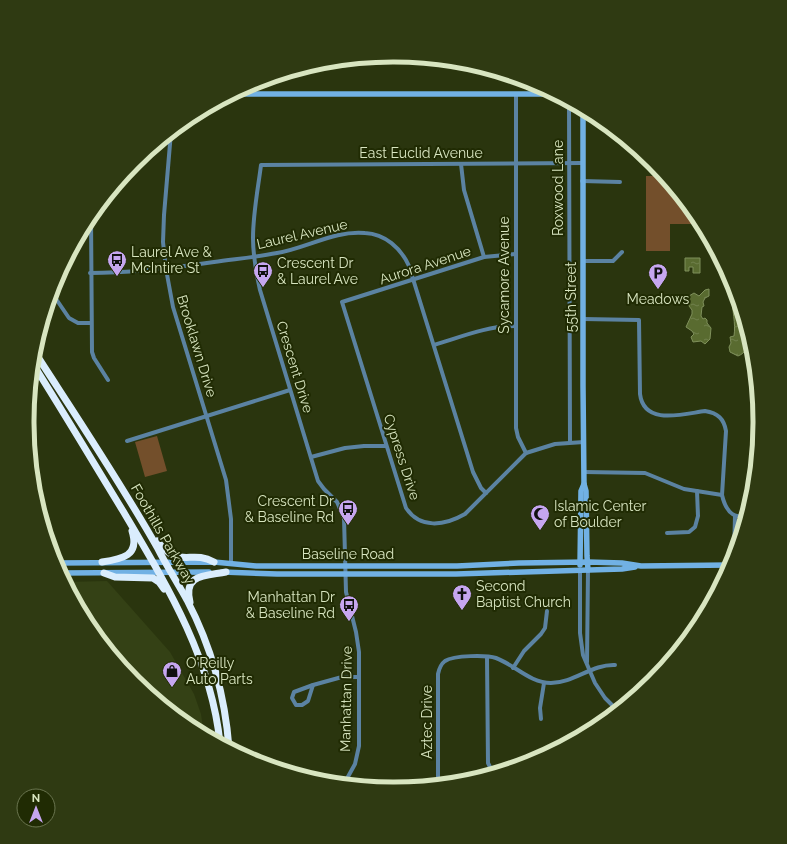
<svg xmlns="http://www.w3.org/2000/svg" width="787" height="844" font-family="Raleway,sans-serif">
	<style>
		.built { fill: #344115 }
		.garden { fill: #734f2b }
		.water { fill: url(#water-ripples); stroke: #7f905b }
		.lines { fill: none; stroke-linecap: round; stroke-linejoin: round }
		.street { stroke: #5b83a2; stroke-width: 4 }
		.secondary { stroke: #71b1e4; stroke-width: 5.5 }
		.highway { stroke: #daedfd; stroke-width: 7 }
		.labels { text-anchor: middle; stroke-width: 4; stroke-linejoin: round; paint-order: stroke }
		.street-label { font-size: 14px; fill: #d8e5c0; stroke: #202b03 }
		.poi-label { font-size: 14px; fill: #d8e5c0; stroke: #202b03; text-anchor: start }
		.rim { fill: none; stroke: #d8e5c0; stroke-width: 5 }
	</style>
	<defs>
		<pattern id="water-ripples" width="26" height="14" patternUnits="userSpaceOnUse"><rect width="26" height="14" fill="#596b30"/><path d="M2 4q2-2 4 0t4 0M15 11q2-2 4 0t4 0" fill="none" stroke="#70804c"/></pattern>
	</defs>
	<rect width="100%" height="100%" fill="#2a350e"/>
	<!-- built -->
	<path class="built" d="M107,581l63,71 24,42 7,20 3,20 -14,-7 -56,-46 -45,-56 -24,-43z"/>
	<!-- garden -->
	<g class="garden">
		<path d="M646,176h18l34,43 3,5h-31v27h-24z"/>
		<path d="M157,436l10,35 -22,6 -10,-35z"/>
	</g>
	<!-- water -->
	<g class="water">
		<path d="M394,56h9l-2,4 -21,4 -9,-6z"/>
		<path d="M363,59v2c-8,4 -27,11 -32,1z"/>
		<path d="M685,258h15v15h-7v-6h-4v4h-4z"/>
		<path d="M709,289v7l-4,2 -2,4 1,4 -2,1 -1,9 2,3 2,-1 2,2v3l4,5 -1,11 -5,5 -4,-3 -8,1 -2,-5 3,-3 -2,-3 -6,-4 6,-13v-4l-3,-4v-10l5,-3 5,3 6,-6z"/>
		<path d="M736,294l12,45c0,7 -2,14 -10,17l-8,-4 -1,-5 2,-4 -1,-6 4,-1c2,-13 -2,-26 -2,-39z"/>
		<path d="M754,442l3,1 -2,27c-6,-6 -5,-21 -1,-28z"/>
	</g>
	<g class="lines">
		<!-- street -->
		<g class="street">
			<path d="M516,95v333l2,9 8,16"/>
			<path d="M569,102l1,340"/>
			<path d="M171,132l-7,83 -1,27 3,27 7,38 53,173 5,39v45"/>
			<path d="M461,164l3,26 20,67"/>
			<path d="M582,181l38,1"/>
			<path d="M91,216l1,136 2,6 14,22"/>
			<path d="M515,254l-31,3 -142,45 64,206c14,21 38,18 59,6l61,-61 29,-9 29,-2"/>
			<path d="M583,261h30l9,-9"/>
			<path d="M90,273c42,0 83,-5 124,-11 21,-3 42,-5 63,-9 30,-5 58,-23 88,-20 20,1 36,15 44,33l64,206 8,16 5,5"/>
			<path d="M52,293l17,25 9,5h13"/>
			<path d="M583,319l56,1 1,74c4,32 43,20 65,17 13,2 19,8 21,20l-4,64c3,13 9,24 24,21"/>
			<path d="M434,345c27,-8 53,-19 81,-19"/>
			<path d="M127,441l163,-51"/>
			<path d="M311,457l34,-9 19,-2h22"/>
			<path d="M584,472l61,1 39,16 38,6"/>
			<path d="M740,517v18"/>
			<path d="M667,533l22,-1 6,-5 3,-11 -1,-25"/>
			<path d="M734,555l1,-39"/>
			<path d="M580,570v63l3,22 12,28 10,15 12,12"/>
			<path d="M487,657l1,106 5,10"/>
			<path d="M587,662l1,-92"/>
			<path d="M513,668l11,-17 17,-17 4,-6 2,-17"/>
			<path d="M313,685l-5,16 -6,4h-6l-4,-7 2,-6z"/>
			<path d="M313,685l29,-8h17"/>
			<path d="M541,719l-1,-11 4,-25"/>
			<path d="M604,721l11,-12"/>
			<path d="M344,784l11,-20 4,-18v-94l-3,-20 -10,-40 -2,-74 -7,-16 -13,-13 -6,-8 -58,-191c-4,-18 -7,-35 -7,-52 0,-25 5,-49 8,-73l321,-2"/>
			<path d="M438,784v-110c1,-5 3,-10 7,-13 9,-6 42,-6 51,-3 19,7 34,25 55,25 23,0 41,-19 64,-18"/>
		</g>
		<!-- secondary -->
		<g class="secondary">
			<path d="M234,94h320"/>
			<path d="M583,110v276l1,98 2,7 1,65 1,14"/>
			<path d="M55,563l159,-1 42,4h201l62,-3 69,-1 34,1 19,3 89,-1"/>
			<path d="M580,565l1,-74 3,-7"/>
			<path d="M222,572l55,2h179l166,-5 13,-2"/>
			<path d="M61,573l148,-1"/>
		</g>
		<!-- highway -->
		<g class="highway">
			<path d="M34,351c42,65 85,129 123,196 9,18 20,35 30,53 24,46 38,95 42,148"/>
			<path d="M33,364c31,49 60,98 90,147 43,73 88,146 97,232"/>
			<path d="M157,541c23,29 33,8 57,21"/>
			<path d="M102,562c20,-3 38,-6 30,-31"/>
			<path d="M104,573l11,4 38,1 6,4 5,7"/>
			<path d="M190,602c-7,-28 15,-26 36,-30"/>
		</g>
	</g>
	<!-- icons -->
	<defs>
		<g id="bus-pin" transform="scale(1)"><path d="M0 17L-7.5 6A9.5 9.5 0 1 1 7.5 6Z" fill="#c6a6f0" stroke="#202b03"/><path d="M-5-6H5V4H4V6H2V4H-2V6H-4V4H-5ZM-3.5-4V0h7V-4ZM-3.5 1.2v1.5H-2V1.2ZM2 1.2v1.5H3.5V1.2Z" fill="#111"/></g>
		<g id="parking-pin" transform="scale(1)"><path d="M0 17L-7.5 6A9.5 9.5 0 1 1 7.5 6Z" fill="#c6a6f0" stroke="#202b03"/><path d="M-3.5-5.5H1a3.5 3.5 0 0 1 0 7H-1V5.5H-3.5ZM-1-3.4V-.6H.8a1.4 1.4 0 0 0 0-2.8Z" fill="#111"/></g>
		<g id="mosque-pin" transform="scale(1)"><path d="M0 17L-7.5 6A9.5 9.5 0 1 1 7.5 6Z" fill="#c6a6f0" stroke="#202b03"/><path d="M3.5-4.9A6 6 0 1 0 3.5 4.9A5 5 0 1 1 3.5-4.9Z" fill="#111"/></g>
		<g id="church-pin" transform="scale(1)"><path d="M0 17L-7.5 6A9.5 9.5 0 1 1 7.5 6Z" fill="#c6a6f0" stroke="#202b03"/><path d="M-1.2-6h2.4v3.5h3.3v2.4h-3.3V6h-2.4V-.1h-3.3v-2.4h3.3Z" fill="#111"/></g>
		<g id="shop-pin" transform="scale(1)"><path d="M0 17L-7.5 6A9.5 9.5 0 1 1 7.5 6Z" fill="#c6a6f0" stroke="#202b03"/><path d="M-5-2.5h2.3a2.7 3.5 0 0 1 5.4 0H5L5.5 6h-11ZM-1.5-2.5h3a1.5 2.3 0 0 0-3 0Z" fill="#111"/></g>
	</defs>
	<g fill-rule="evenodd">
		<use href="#bus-pin" x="117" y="260"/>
		<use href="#bus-pin" x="263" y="271"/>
		<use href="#parking-pin" x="658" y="273"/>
		<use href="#bus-pin" x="348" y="509"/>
		<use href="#mosque-pin" x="540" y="514"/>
		<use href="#church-pin" x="462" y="594"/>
		<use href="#bus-pin" x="349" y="605"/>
		<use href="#shop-pin" x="172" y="671"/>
	</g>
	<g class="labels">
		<!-- street labels -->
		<g class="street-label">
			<text x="421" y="158">East Euclid Avenue</text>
			<text transform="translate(558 188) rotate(-90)" y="5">Roxwood Lane</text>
			<text transform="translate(302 234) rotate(-13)" y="5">Laurel Avenue</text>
			<text transform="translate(425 265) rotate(-18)" y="5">Aurora Avenue</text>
			<text transform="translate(504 275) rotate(-90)" y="5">Sycamore Avenue</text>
			<text transform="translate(571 297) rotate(-90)" y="5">55th Street</text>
			<text transform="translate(197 346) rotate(73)" y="5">Brooklawn Drive</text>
			<text transform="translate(295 367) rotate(73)" y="5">Crescent Drive</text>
			<text transform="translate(402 457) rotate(72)" y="5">Cypress Drive</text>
			<text transform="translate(163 534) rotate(60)" y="5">Foothills Parkway</text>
			<text x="348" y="559">Baseline Road</text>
			<text transform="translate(346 699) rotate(-89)" y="5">Manhattan Drive</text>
			<text transform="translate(427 722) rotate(-90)" y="5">Aztec Drive</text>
		</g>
		<!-- poi labels -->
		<g class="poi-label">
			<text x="131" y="257">Laurel Ave &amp;<tspan x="131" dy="16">McIntire St</tspan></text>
			<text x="277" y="268">Crescent Dr<tspan x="277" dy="16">&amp; Laurel Ave</tspan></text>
			<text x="658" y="304" text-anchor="middle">Meadows</text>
			<text x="334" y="506" text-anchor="end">Crescent Dr<tspan x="334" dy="16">&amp; Baseline Rd</tspan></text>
			<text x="554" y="511">Islamic Center<tspan x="554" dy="16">of Boulder</tspan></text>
			<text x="476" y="591">Second<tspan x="476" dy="16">Baptist Church</tspan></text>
			<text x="335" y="602" text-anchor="end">Manhattan Dr<tspan x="335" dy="16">&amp; Baseline Rd</tspan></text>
			<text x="186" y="668">O'Reilly<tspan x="186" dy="16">Auto Parts</tspan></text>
		</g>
	</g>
	<!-- crop -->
	<path d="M0 0H787V844H0ZM393 62H394A359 359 0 0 1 753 421V423A359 359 0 0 1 394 782H393A359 359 0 0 1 34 423V421A359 359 0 0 1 393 62Z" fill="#2f3a12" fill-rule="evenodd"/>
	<path class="rim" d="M393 62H394A359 359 0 0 1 753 421V423A359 359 0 0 1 394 782H393A359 359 0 0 1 34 423V421A359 359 0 0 1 393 62Z"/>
	<!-- north arrow -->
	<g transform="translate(36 808)"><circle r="19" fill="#202b03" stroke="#6a754f"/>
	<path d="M0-3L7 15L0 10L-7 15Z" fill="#c6a6f0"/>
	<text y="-6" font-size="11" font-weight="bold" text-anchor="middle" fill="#d8e5c0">N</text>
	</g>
</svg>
